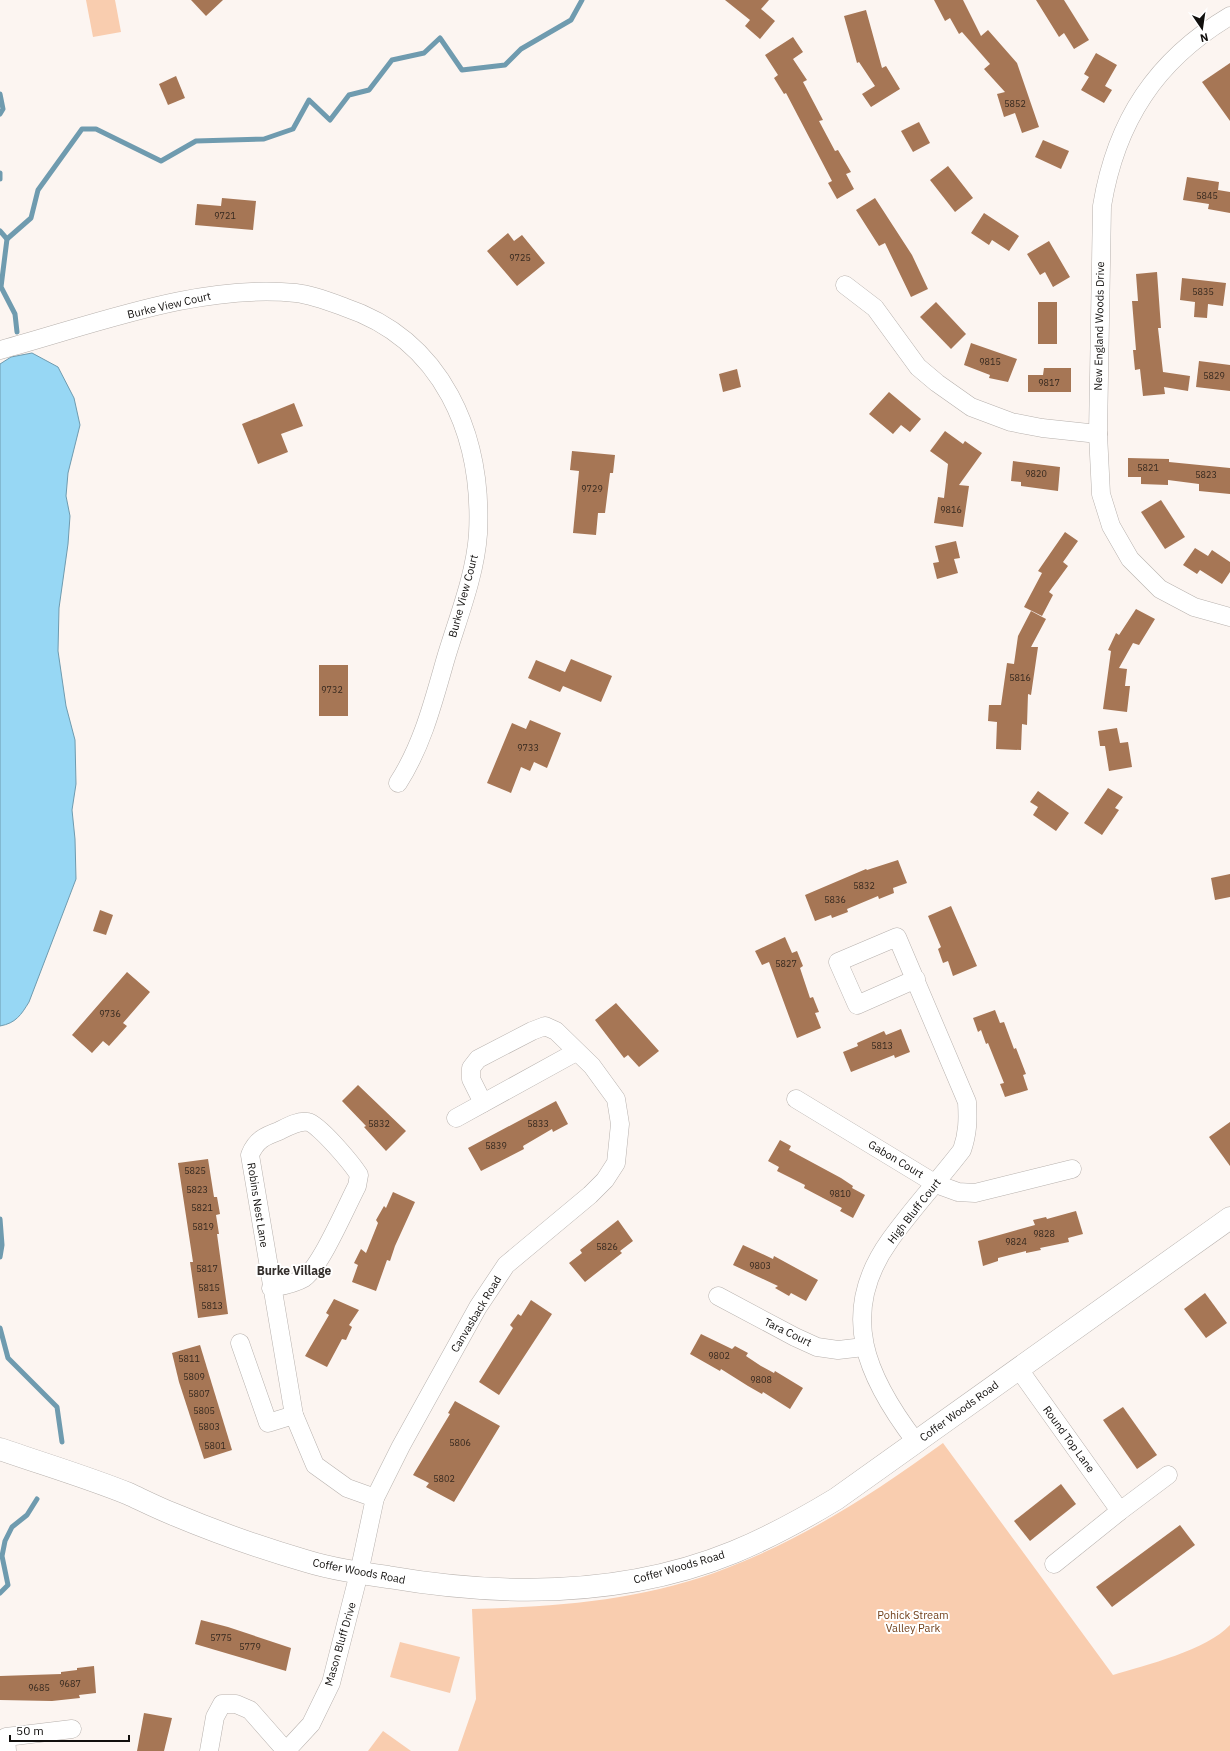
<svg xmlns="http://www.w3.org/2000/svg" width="1230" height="1751" font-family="'IBM Plex Sans',sans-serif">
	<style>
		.green { fill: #f9cdaf }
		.water { fill: #97d7f4; stroke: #6f9baf }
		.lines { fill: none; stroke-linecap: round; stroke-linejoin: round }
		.stream { stroke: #6f9baf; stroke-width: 5 }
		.building { fill: #a67655 }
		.street-casing { stroke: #b7b1ad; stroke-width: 19 }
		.secondary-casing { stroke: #b7b1ad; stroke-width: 23 }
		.street { stroke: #fff; stroke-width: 18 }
		.secondary { stroke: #fff; stroke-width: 22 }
		.labels { text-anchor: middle; stroke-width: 4; stroke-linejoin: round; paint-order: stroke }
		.number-label { font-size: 9px; fill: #36291f }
		.street-label { font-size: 11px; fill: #110f0d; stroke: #fff }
		.park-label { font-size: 11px; fill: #703f19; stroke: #fff }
		.neighbourhood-label { font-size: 12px; font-weight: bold; fill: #342f2c; stroke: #fff }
	</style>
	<rect width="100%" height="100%" fill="#fcf5f1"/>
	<!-- green -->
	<g class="green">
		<path d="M86,0h29l6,32 -28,5z"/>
		<path d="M943,1443l170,232c33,-10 94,-25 117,-50v126h-772l18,-52 -4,-90c85,-2 175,-9 255,-41 78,-30 149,-76 216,-125z"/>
		<path d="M400,1642l60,15 -10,36 -60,-16z"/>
		<path d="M383,1731l28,20h-43z"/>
	</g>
	<!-- water -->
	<path class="water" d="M32,353l26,14 16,31 6,27 -12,48 -2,23 4,20 -2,28 -9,64 -1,43 8,55 9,34 1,44 -4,26 3,29 1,40 -47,123c-8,13 -13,21 -29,24v-662l11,-7z"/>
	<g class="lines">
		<!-- stream -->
		<g class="stream">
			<path d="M0,94l3,15 -3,5"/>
			<path d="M0,173v6"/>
			<path d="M0,231l7,8 -6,48 14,27 2,18"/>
			<path d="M7,239l24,-21 7,-28 44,-61h14l65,32 35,-20 68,-2 29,-10 16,-29 21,20 19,-25 20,-5 23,-30 32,-7 16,-15 22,32 43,-5 16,-16 50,-29 11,-20"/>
			<path d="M0,1219l2,26 -2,12"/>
			<path d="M0,1328l8,30 49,49 5,35"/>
			<path d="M0,1593l8,-8 -6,-29 3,-15 7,-14 15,-12 10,-16"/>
		</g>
	</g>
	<!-- building -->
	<g class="building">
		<path d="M191,0h32l-17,16z"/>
		<path d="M725,0h44l-8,9 14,12 -15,18 -15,-13 5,-6z"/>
		<path d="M934,0h29l18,36 7,-6 29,33 22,64 -17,6 -7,-20 -11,4 -7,-23 8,-2 -21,-23 6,-5 -28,-32 -3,2 -9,-16 -5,3z"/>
		<path d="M1036,0h28l25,40 -15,9 -10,-16 -5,4z"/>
		<path d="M866,10l16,58 4,-2 14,23 -29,18 -9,-13 13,-8 -16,-24 -2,1 -13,-47z"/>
		<path d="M793,37l10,15 -10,7 14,21 -4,2 20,38 -4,1 16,30 3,-1 13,22 -5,2 8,15 -17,10 -9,-16 4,-2 -46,-88 -2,1 -10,-16 4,-3 -13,-20z"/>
		<path d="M1096,53l21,12 -12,21 7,4 -8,13 -23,-13 8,-13 -5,-3z"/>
		<path d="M1230,63v58l-28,-39z"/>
		<path d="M176,76l9,22 -17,7 -9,-21z"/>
		<path d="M919,122l11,21 -17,9 -12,-21z"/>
		<path d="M1043,140l26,11 -8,18 -26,-12z"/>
		<path d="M948,166l25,32 -18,14 -25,-32z"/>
		<path d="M1187,177l32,5 -1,8 12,2v21l-22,-4 1,-5 -26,-4z"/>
		<path d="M222,198l34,3 -3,29 -58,-5 2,-21 24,2z"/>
		<path d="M875,198l37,57 16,34 -17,8 -26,-54 -6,3 -23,-36z"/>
		<path d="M984,213l35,23 -10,15 -17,-11 -3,5 -18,-12z"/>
		<path d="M508,233l6,8 8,-6 23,28 -28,23 -30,-35z"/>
		<path d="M1049,241l21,36 -17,10 -8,-15 -5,3 -13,-21z"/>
		<path d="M1157,272l4,56h-3l5,44 27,4 -2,15 -24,-4 1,7 -22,2 -3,-27 -5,1 -2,-20h3l-4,-49h6l-2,-27z"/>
		<path d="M1182,278l44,5 -3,23 -15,-2 -1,14 -13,-1 1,-15 -15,-2z"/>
		<path d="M936,302l30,32 -15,15 -31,-32z"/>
		<rect x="1038" y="302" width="19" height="42"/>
		<path d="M971,343l46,16 -9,23 -19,-4 1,-3 -26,-10z"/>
		<path d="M1199,361l31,4v26l-34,-4z"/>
		<path d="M1044,368h27v24h-43v-17h15z"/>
		<path d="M737,369l4,18 -18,5 -4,-18z"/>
		<path d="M889,392l32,27 -11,13 -9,-7 -8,9 -24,-20z"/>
		<path d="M294,403l9,23 -22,8 7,18 -30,12 -16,-40z"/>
		<path d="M945,431l18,13 2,-3 17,12 -23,32 10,1 -6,41 -29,-4 4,-26 6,1 4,-34 -18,-13z"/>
		<path d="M572,451l43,4 -2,18h-3l-5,40h-7l-2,22 -23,-2 6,-62 -9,-1z"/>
		<path d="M1128,458l41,1v3l61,6v26l-31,-3v-7l-31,-4v5l-27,-1v-7h-13z"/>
		<path d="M1013,461l47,6 -2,24 -37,-5v-4l-10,-1z"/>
		<path d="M1161,500l24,37 -20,12 -24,-37z"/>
		<path d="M1065,532l13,9 -15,21 5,4 -19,26 4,3 -11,21 -18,-9 18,-34 -4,-2z"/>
		<path d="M956,541l4,17 -6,1 4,14 -21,6 -4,-16 6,-1 -4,-16z"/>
		<path d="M1195,548l13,8 4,-6 18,12v10l-8,12 -22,-14 -3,4 -14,-9z"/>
		<path d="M1136,609l19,10 -16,26 -6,-2 -14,25 8,1 -2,17h5l-3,26 -24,-3 8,-58 -3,-1 8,-17 3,2z"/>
		<path d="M1031,611l15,8 -15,28h7l-7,48 -3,-1 -1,31 -5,-1 -1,26 -25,-1 1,-27 -9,-1 1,-16h12l6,-42 7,1 4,-28z"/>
		<path d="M571,659l41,17 -11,26 -38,-16 -3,6 -32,-14 8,-18 29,12z"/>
		<rect x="319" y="665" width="29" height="51"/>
		<path d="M530,720l31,13 -14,35 -13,-6 -4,9 -9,-4 -10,26 -24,-10 25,-60 14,6z"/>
		<path d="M1117,728l3,15 8,-1 4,25 -23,4 -4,-25h-5l-2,-15z"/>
		<path d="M1108,788l15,9 -8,11 4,2 -17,25 -18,-12z"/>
		<path d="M1038,791l31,22 -13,18 -23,-16 5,-8 -8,-5z"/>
		<path d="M898,860l9,23 -14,5 1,5 -15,6 -1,-3 -31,13 1,3 -16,6 -1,-3 -16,6 -10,-26 61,-26 1,1z"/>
		<path d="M1230,874v23l-15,3 -4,-22z"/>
		<path d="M951,906l26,60 -24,10 -5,-15 -5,2 -5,-14 3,-2 -13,-31z"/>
		<path d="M100,910l13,5 -7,20 -13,-4z"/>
		<path d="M785,937l7,16 5,-2 6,15 -3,2 10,30 3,-1 6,15 -4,1 6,15 -24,10 -28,-76 -7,3 -7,-14z"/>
		<path d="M127,972l23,20 -27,31 4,3 -18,20 -6,-5 -11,12 -20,-18z"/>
		<path d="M616,1003l43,48 -20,16 -11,-12 -4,3 -29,-38z"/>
		<path d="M995,1010l5,13 4,-1 10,27 2,-1 10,26 -3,1 5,15 -23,7 -5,-13 4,-1 -16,-40 -2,1 -5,-14 -3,2 -5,-14z"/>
		<path d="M901,1029l9,23 -15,6 -1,-3 -43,17 -8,-20 15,-6 -1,-3 27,-12 2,4z"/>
		<path d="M358,1085l48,46 -20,20 -22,-24 2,-1 -24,-25z"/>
		<path d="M556,1101l12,23 -15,8 -1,-3 -29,17 1,3 -43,22 -13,-23z"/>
		<path d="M1230,1122v44l-21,-29z"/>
		<path d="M780,1140l11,6 -2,4 52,28 12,8 -1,2 13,7 -12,23 -13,-7 2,-3 -38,-20 1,-3 -28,-14 2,-4 -11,-6z"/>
		<path d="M208,1159l6,38h3l3,17 -4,1 3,19h-2l11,80 -30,4 -8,-56h3l-15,-99z"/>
		<path d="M393,1192l22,10 -20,44 -5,15 -3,-1 -11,31 -24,-9 6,-17 -4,-2 7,-14 5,4 12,-30 -2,-3 8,-14 2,2z"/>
		<path d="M1076,1211l7,23 -15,4 1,4 -29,6 1,2 -15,3v-2l-28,7v3l-15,5 -5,-25 57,-16 -2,-5 13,-3 1,2z"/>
		<path d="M618,1220l15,21 -13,10 2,2 -37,29 -16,-19 13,-10 -2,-3z"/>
		<path d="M743,1245l30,14 1,-3 44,24 -12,21 -15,-8 -2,3 -14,-8 3,-2 -45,-21z"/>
		<path d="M1205,1293l22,30 -21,15 -22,-29z"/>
		<path d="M334,1299l25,11 -10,15 3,2 -6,13 -4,-1 -15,28 -22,-11 24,-41 -3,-2z"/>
		<path d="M531,1300l21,14 -53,81 -20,-13 34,-54 -3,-3 8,-11 3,2z"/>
		<path d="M701,1334l31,15 3,-3 13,7 -2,3 15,10 13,7 1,-2 28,17 -13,21 -27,-17 -1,2 -14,-8 -27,-17 -1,2 -30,-17z"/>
		<path d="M200,1345l32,105 -28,9 -25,-77 -7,-29z"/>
		<path d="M455,1401l45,25 -46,76 -28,-15 3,-4 -16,-8 37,-61 -2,-1z"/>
		<path d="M1123,1407l34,48 -20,14 -34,-49z"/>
		<path d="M1061,1484l15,20 -46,37 -16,-20z"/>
		<path d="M1180,1525l15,20 -83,62 -16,-20z"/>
		<path d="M201,1620l27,7 63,21 -5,23 -91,-27z"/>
		<path d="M94,1666l2,27 -17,2 1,3 -28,3 -52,-1v-24l61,-2v-2l16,-2v-2z"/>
		<path d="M144,1713l28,5 -8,33h-27z"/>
	</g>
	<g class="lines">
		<!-- street casing -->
		<g class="street-casing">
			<g id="street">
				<path d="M1230,16c-74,44 -114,105 -128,190l-4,228 3,60 10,32 19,33 30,30 34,18 36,10"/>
				<path d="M845,285l30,23 43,59 19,16 34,24 40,15 31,6 56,6"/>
				<path d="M0,350c93,-25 199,-67 296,-57 17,2 32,8 48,14 99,33 139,128 134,227 -3,43 -21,86 -33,127 -12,42 -23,85 -47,122"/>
				<path d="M916,979l-59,26 -19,-43 59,-25 70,165c1,17 1,31 -5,48 -23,30 -50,59 -72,90 -53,74 -23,138 26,202"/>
				<path d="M796,1099l140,85 22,8 17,1 97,-24"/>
				<path d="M456,1118l120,-66"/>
				<path d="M271,1288c11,-2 23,-4 33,-10 17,-12 42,-71 53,-92l2,-11c-6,-10 -40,-51 -51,-53 -9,-2 -21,5 -29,9 -14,5 -23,9 -29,24l44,260 21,50 32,23 28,10"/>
				<path d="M718,1296l77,41 22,10 21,3 26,-3"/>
				<path d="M240,1343l28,80 26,-8"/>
				<path d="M1018,1368l102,143"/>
				<path d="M1054,1564l66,-53 48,-36"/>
				<path d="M7,1751l-1,-14 66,-8"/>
				<path d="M209,1751l6,-34 7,-13h14l14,6 36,41"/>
				<path d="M286,1751l25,-27 20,-41 28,-110 16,-75 26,-52 77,-139 28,-42 84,-70 15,-15 11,-17 4,-39 -4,-25 -24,-33 -36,-35 -11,-5 -13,5 -54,28 -7,9v11l12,24"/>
			</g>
		</g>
		<!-- secondary casing -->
		<g class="secondary-casing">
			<path id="secondary" d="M0,1449c43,15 87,28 129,45 15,7 29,14 44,20 43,18 88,34 133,47 26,8 54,12 82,16 116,20 236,20 346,-25 36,-15 69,-33 102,-53l394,-281"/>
		</g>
		<!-- street -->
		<use href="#street" class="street"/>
		<!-- secondary -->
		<use href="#secondary" class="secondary"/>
	</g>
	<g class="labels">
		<!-- number labels -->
		<g class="number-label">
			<text x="1015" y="107">5852</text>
			<text x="1207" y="199">5845</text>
			<text x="225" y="219">9721</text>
			<text x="520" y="261">9725</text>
			<text x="1203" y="295">5835</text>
			<text x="990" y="365">9815</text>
			<text x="1214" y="379">5829</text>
			<text x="1049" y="386">9817</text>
			<text x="1148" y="471">5821</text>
			<text x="1036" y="477">9820</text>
			<text x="1206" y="478">5823</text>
			<text x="592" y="492">9729</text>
			<text x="951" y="513">9816</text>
			<text x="1020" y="681">5816</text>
			<text x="332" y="693">9732</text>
			<text x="528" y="751">9733</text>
			<text x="864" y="889">5832</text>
			<text x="835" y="903">5836</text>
			<text x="786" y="967">5827</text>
			<text x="110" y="1017">9736</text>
			<text x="882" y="1049">5813</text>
			<text x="379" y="1127">5832</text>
			<text x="538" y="1127">5833</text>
			<text x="496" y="1149">5839</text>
			<text x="195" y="1174">5825</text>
			<text x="197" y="1193">5823</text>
			<text x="840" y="1197">9810</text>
			<text x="202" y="1211">5821</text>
			<text x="203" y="1230">5819</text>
			<text x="1044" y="1237">9828</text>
			<text x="1016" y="1245">9824</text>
			<text x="607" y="1250">5826</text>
			<text x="760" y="1269">9803</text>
			<text x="207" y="1272">5817</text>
			<text x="209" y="1291">5815</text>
			<text x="212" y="1309">5813</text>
			<text x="719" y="1359">9802</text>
			<text x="189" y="1362">5811</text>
			<text x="194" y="1380">5809</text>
			<text x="761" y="1383">9808</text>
			<text x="199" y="1397">5807</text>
			<text x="204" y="1414">5805</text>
			<text x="209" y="1430">5803</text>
			<text x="460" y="1446">5806</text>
			<text x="215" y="1449">5801</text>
			<text x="444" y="1482">5802</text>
			<text x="221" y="1641">5775</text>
			<text x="250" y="1650">5779</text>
			<text x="70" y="1687">9687</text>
			<text x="39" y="1691">9685</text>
		</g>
		<!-- street labels -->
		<g class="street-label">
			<text transform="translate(169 305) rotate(-13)" y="4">Burke View Court</text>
			<text transform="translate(1099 326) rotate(-89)" y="4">New England Woods Drive</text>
			<text transform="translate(463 596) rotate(-75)" y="4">Burke View Court</text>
			<text transform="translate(896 1159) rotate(31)" y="4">Gabon Court</text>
			<text transform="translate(258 1205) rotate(81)" y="4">Robins Nest Lane</text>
			<text transform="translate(914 1211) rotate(-52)" y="4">High Bluff Court</text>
			<text transform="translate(476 1314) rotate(-59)" y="4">Canvasback Road</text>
			<text transform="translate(788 1332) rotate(26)" y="4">Tara Court</text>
			<text transform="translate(959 1411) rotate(-36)" y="4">Coffer Woods Road</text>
			<text transform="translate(1069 1439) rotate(54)" y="4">Round Top Lane</text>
			<text transform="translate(679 1567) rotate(-16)" y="4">Coffer Woods Road</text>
			<text transform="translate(359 1571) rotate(11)" y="4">Coffer Woods Road</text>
			<text transform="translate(340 1644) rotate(-74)" y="4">Mason Bluff Drive</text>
		</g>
		<!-- park labels -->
		<g class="park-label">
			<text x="913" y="1619">Pohick Stream<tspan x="913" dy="13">Valley Park</tspan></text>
		</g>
		<!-- neighbourhood labels -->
		<g class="neighbourhood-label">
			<text x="294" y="1275">Burke Village</text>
		</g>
	</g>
	<!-- north arrow -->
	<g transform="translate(1202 28) rotate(167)" stroke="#ffffff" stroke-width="3" paint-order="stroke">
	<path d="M0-3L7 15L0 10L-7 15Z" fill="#110f0d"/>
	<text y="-6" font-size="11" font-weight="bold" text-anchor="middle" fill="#110f0d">N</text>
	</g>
	<!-- scale -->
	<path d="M10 1735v6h119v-6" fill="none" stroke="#110f0d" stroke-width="2"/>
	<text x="16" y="1735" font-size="12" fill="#110f0d" stroke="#ffffff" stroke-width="3" paint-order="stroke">50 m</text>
</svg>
